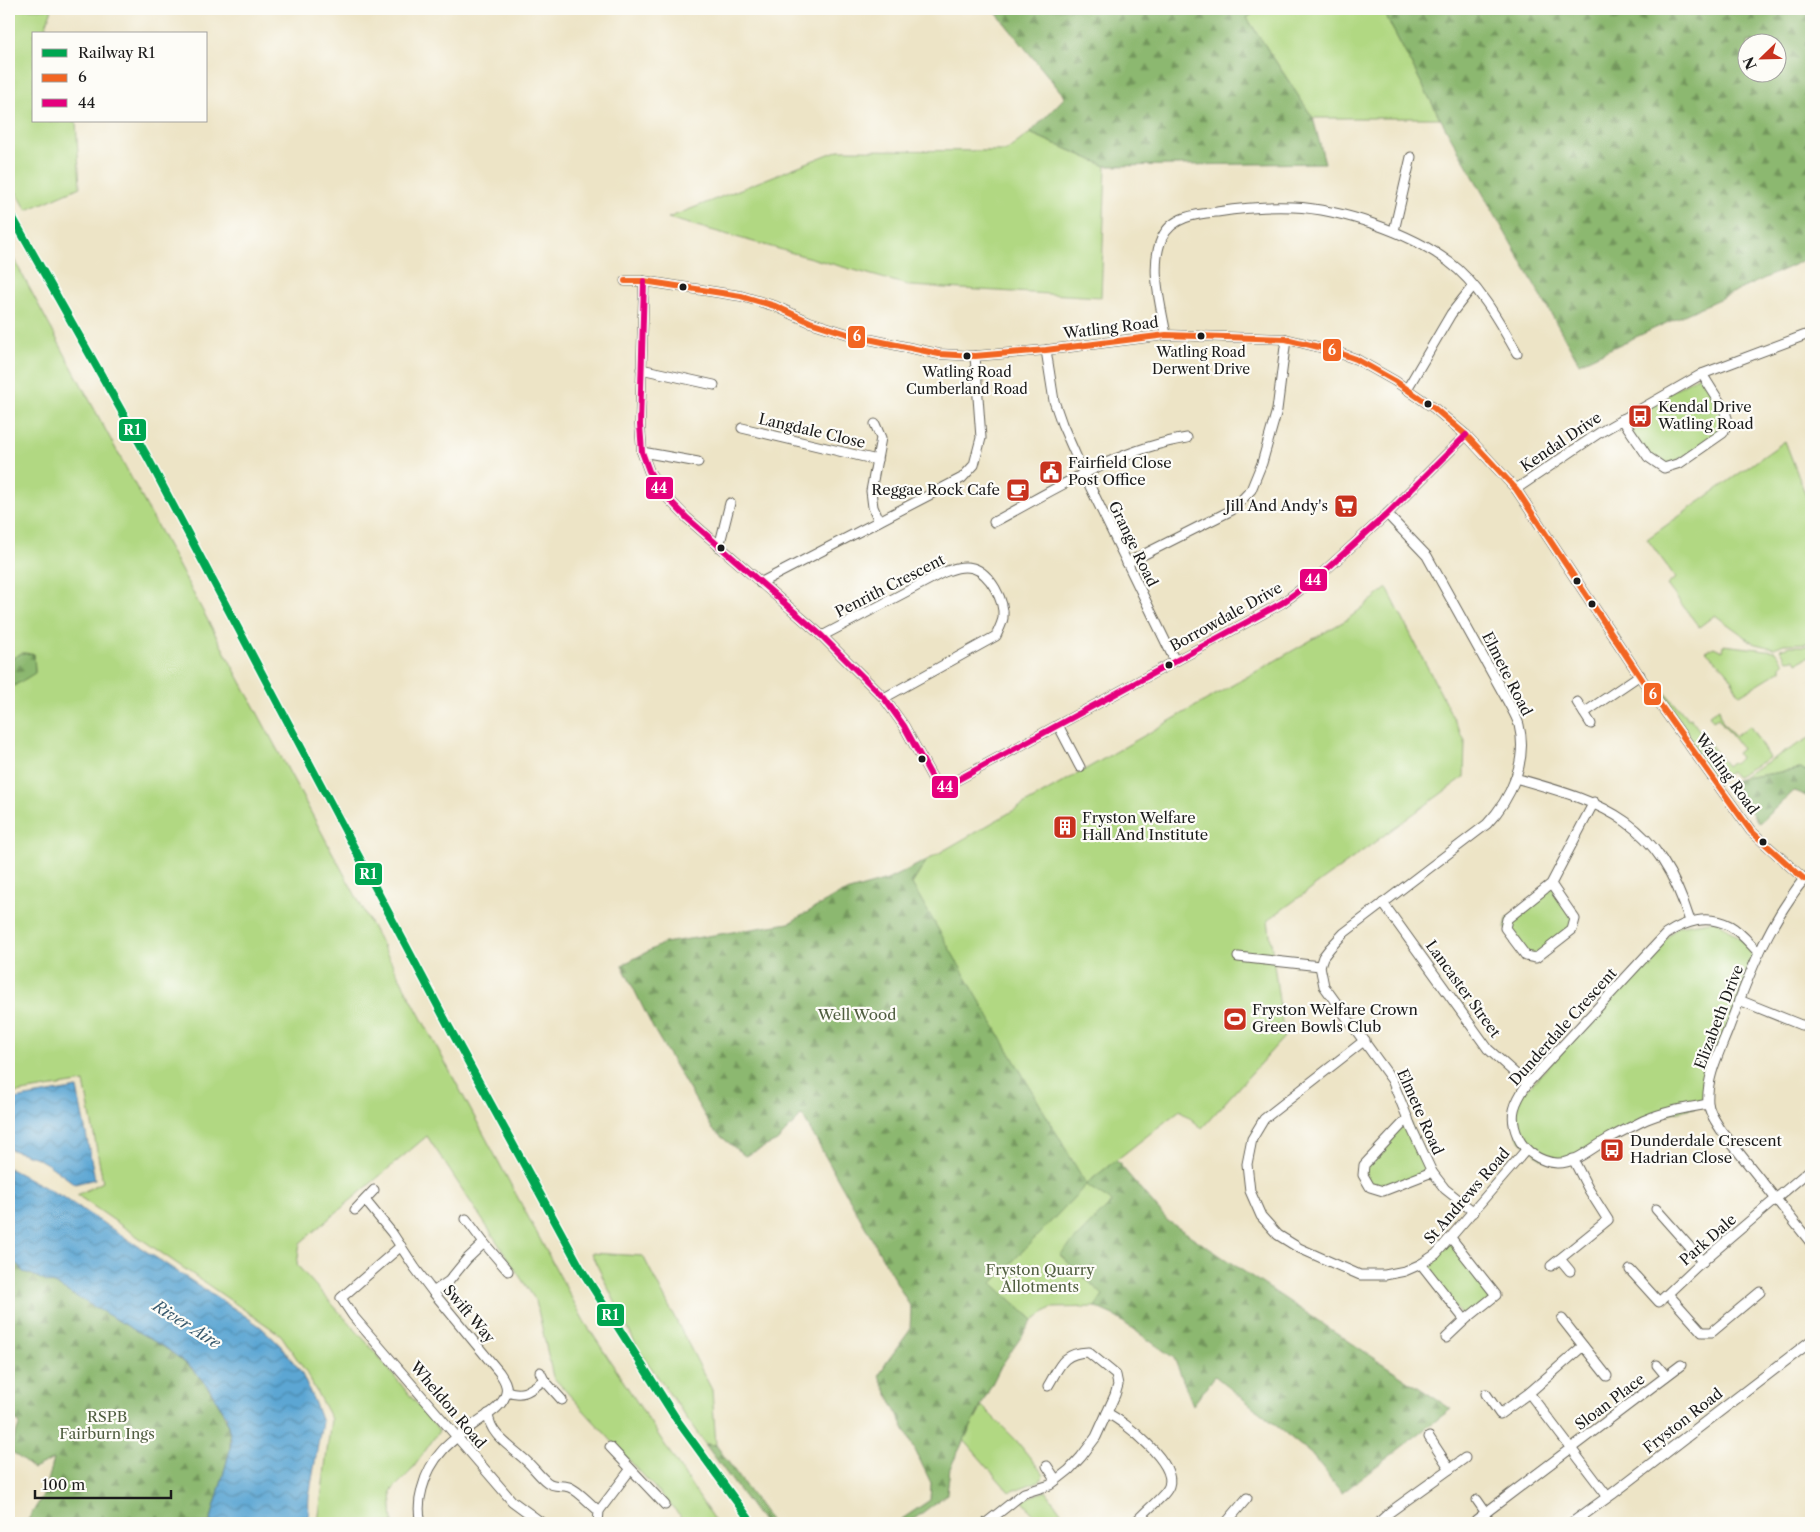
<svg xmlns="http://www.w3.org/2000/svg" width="1820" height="1532" font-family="'Libre Caslon Text',serif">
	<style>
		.green { fill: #b1d882; stroke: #667a4f }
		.forest { fill: url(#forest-firs); stroke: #546a46; fill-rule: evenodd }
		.water { fill: url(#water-waves); stroke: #3c6178 }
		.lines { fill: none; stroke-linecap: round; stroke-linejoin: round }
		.minor-casing { stroke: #656258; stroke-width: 11 }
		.tertiary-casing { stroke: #656258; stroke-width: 12 }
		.minor { stroke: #fff; stroke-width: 9 }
		.tertiary { stroke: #fff; stroke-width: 10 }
		.rail { stroke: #1c1c1c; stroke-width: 2.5 }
		.bus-1-casing { stroke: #fdfcf7; stroke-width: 10 }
		.bus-2-casing { stroke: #fdfcf7; stroke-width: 10 }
		.bus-1 { stroke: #f26522; stroke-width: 6 }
		.bus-2 { stroke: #e5007d; stroke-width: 6 }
		.rail-1-casing { stroke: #fdfcf7; stroke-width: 11 }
		.rail-1 { stroke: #00a651; stroke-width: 8 }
		.bus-dot { fill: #1c1c1c; stroke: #fdfcf7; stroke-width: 2 }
		.labels { text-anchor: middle; stroke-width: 4.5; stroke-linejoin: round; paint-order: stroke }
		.bus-label { font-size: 14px; fill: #1c1c1c; stroke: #fdfcf7 }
		.street-label { font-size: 15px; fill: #1c1c1c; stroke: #fdfcf7 }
		.poi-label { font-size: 15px; fill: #1c1c1c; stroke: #fdfcf7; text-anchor: start }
		.park-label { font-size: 15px; fill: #505e40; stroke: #fdfcf7 }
		.water-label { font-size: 16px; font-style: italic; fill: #385a6e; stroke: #fdfcf7 }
		.line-badge { stroke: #fdfcf7; stroke-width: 2 }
		.badge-label { font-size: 14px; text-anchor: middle; font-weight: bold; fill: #fff }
	</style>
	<defs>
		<pattern id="forest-firs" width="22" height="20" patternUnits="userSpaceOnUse" patternTransform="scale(1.25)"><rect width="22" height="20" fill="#8cb870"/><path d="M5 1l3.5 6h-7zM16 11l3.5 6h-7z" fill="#72955b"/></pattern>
		<pattern id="water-waves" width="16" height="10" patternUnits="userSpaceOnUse" patternTransform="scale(1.25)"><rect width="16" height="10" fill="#5ba6d3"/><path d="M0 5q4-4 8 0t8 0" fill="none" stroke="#4a86aa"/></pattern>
	</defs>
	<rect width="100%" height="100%" fill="#fdfcf7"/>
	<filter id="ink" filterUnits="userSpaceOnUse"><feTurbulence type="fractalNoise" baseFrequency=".02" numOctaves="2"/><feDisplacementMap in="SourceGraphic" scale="10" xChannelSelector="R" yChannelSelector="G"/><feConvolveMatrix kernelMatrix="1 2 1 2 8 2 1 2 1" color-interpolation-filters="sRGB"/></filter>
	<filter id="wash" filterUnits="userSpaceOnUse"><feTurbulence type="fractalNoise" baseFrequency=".0096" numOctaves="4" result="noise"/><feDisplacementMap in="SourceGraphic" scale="20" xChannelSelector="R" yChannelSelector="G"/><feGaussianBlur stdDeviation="1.12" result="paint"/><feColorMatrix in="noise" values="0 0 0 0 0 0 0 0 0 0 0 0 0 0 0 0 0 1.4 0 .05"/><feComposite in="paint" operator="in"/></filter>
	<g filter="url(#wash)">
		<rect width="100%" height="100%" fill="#ede4c6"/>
		<!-- green -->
		<g class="green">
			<path d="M9,9h43l-9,25h-9v87h42l4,66 -53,23 -18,-30z"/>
			<path d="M1259,9h62l2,1 7,-1h52l58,109h-127l-66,-100z"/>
			<path d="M1030,133l76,33 -5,131 -190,-11 -243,-68 171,-68 167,1z"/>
			<path d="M9,250l575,1071 132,202h-29l-134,-146 -17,-76 -109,-165 -127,107 -3,22 71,79 71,87 -28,40 -20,20 2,32h-75l13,-104 -25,-47 -25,-37 -204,-140 26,-13 -19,-100 -75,12v-405l26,-17 -1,-18 -12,-1 -13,7z"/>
			<path d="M1702,374l22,35 -1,24 -59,35 -16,-11 -26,-38z"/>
			<path d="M1785,441l26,68v134l-27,1 -10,4 -19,-4 -40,-29 -16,12 -32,-42 9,-7 -29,-39z"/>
			<path d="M1387,588l78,153 -1,36 -196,143 16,117 -82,91 -22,-18 -94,74 26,17 -9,94 -8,12 -44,1 -18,12 -41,-36 -80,-400 15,-24 421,-241z"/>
			<path d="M1723,645l52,6 9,12 -3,3v4l-41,25 -14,-25 -20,-19 8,-4 8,4z"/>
			<path d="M1791,646h20v9l-14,8 -2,-4 -8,1 -7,-11z"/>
			<path d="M1657,683l31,36 2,-1 37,48 5,-4 2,2 6,-6 -3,-5 5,-4 -24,-31 -5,3 -4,-6 10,-7 3,13 12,15 16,-10 19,32 -34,19 -4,-5 -15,10 -65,-90z"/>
			<path d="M1811,737v35l-11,-3 -62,10z"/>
			<path d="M1551,884l24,35 -3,11 -36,28 -10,-2 -21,-28 2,-9z"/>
			<path d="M1716,920l43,33 -50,125 -1,26 -60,15 -75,40 -32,-1 -23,-20 -2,-37 162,-175z"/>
			<path d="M1408,1118l24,54 -49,19 -13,-4 -6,-22z"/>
			<path d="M1451,1238l45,57 -31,25 -44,-56z"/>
			<path d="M591,1253l52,3 69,134 4,55 -11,-1 -67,-95z"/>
			<path d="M982,1406l34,34 28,35 -5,6 -30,11 -45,-52z"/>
			<path d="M1046,1491l23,32h-29l-18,-23z"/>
		</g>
		<!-- forest -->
		<g class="forest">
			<path d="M993,9h266l-12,9 66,100 12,45 -219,3 -76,-33 35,-36z"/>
			<path d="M1382,9h429v248l-232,106 -139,-245zM1778,42v30h-30v-30z"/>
			<path d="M22,653l12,1 1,19 -26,16v-29z"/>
			<path d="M1800,769l11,3v26l-17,-7 -35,32 -29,-39 8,-5z"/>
			<path d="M927,860l-15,24 174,300 30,-24 52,61 283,188 -109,84 -31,-39 -96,-78 -22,29 -19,-47 -61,-43 -18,-8 8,-12 -43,-40 52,-53 -26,-17 -94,98 41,37 -32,46 -51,102 -3,26 -38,29h-13l34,-23 1,-17 -52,-107 7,-13 24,-33 1,-22 -109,-193 -25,26 -32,15 -32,-26 -60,-102 -31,-63 42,-22 125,-20 50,-29 48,-14z"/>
			<path d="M9,1261l11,5 3,6c12,2 20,10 31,12 23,13 47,26 70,40 37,21 69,37 92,76 10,16 15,31 14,50l-20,73h-184l19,-31 9,-33 -21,10 -23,-19 10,-27 -11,-5z"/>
			<path d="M705,1444l11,1 56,78h-9z"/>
		</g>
		<!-- water -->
		<g class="water">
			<path d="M77,1088l18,91 -20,5 -26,-19 -12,-7 -28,-9v-49z"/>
			<path d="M9,1168l54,29 178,116 20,14 20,19 20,26 13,29 8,21 -13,75c-1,11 1,16 -2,26h-97l20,-73 1,-11 -5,-23 -16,-27 -19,-22 -25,-19 -112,-64c-11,-2 -19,-10 -31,-12l-3,-6 -11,-5z"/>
		</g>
	</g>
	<g filter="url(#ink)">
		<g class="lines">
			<!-- minor casing -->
			<g class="minor-casing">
				<g id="minor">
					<path d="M1394,231l17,-74"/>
					<path d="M625,281h19l97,15 34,10 35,16 44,14 85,18 36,2 71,-6 120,-15 120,4 45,11 25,9 39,22 39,27 32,27 50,54 127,192 108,150 53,48"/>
					<path d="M644,281l-4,144 2,27 7,19 13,21 25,26 135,118 62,62 20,28 35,64 343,-187 36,-26 69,-63 79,-79"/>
					<path d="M1166,335c-5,-30 -17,-68 -4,-97 10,-22 35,-24 55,-26 25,-4 51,-6 76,-5 48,2 118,26 156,55 29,21 51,61 68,91"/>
					<path d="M1046,350l8,51 8,23 22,50 91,187"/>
					<path d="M641,369l73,16"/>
					<path d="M1407,389l44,-75 22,-28"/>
					<path d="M1622,419l26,38 16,11 16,-5 43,-30 5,-12 -4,-12 -22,-35"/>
					<path d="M875,424l6,14 -10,53 2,16 6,14"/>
					<path d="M742,428l135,32"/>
					<path d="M642,452l56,10"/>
					<path d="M1516,489l83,-56 103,-59 109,-41"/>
					<path d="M1387,514l40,42 80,144c4,8 10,17 12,25 9,36 -8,74 -32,99l-143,109 -14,15 -7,9 -3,9 4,20 68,94 20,49 20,43 13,17 29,23"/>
					<path d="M994,522c62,-33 123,-73 193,-84"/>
					<path d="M719,547l11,-44"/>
					<path d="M1127,563l105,-53 19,-20 11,-27 15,-53 9,-71"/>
					<path d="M760,583l202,-105 12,-13 7,-27 -6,-82"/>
					<path d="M822,636l120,-63c10,-4 20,-8 31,-5 17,5 32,33 30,50 -1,6 -5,13 -7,18l-112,62"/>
					<path d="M1577,702l14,22"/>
					<path d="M1584,713l56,-38"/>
					<path d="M1058,725l22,42"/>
					<path d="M1515,778c94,26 143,43 175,143"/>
					<path d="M1811,874c-10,6 -15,16 -22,26 -27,39 -44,85 -61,130 -9,23 -22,48 -20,73 1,10 8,19 13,27l90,113"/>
					<path d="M1551,884l24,35 -3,11 -36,28 -10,-2 -21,-28 2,-9 44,-35 43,-82"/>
					<path d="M1383,903l105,146 39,35"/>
					<path d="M1238,957l82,9"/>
					<path d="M1739,1000l62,25h10"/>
					<path d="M1365,1040l-101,79 -12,20 -5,25 3,27 11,25 17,19 21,13 61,27h25l20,-4 16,-7 15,-10 90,-104"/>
					<path d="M1708,1104c-21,4 -43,7 -63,16 -12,6 -25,12 -37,19 -15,8 -33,25 -51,24 -17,-1 -33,-12 -39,-26 -10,-22 -3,-35 9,-53l139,-150c20,-13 41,-20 64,-8 11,6 20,18 29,27"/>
					<path d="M1408,1118l-44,47 -1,10 7,12 13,4 49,-19"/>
					<path d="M365,1200l27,33 23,35 18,24 66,80c4,6 9,13 7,21 -2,12 -17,21 -26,27 -28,20 -49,34 -58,69 -3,11 -4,23 -1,34"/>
					<path d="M1656,1209l47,53"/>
					<path d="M355,1210l19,-20"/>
					<path d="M484,1243l24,28"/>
					<path d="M401,1246l-60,52 12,18 159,185 30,22"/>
					<path d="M1560,1259l10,12"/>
					<path d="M1421,1264l44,56 31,-25 -45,-57"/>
					<path d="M1551,1266l57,-46 -19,-30 -16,-31"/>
					<path d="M1630,1270l29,32 38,-36 114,-97"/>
					<path d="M433,1292l16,-11 18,-22 17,-16 -18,-24"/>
					<path d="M1668,1294l34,38h10l48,-40"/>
					<path d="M1562,1319l45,57"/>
					<path d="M1446,1338l19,-18"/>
					<path d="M1657,1365l9,11"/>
					<path d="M540,1372l4,8 18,20"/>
					<path d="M507,1391c17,6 23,-1 37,-11"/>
					<path d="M1529,1393l79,104"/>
					<path d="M1486,1394l14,20 29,-21 54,-47"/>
					<path d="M1107,1413c18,9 70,50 62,73 -3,10 -26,26 -34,37"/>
					<path d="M488,1414c2,21 21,31 35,44 9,7 15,17 24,24 8,6 14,2 22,5 9,3 22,18 30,24"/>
					<path d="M1429,1437l21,32"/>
					<path d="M610,1447l55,58"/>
					<path d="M1047,1466l9,14"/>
					<path d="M1477,1500l9,13"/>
					<path d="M1476,1520l205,-155"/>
					<path d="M598,1523l1,-12 31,-41"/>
					<path d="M986,1523l38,-30 26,-8 19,-15 12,-13 15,-20 19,-42 3,-10 -2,-10 -28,-23c-26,1 -28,14 -40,34"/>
					<path d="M1226,1523l21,-25"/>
					<path d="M1378,1523l12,-11 75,-54"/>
				</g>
			</g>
			<!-- tertiary casing -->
			<g class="tertiary-casing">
				<path id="tertiary" d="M1572,1523l40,-29 199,-153"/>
			</g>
			<!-- minor -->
			<use href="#minor" class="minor"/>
			<!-- tertiary -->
			<use href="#tertiary" class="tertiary"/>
			<!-- rail -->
			<path class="rail" d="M9,211l139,247 300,567 133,244 96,151 75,103"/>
			<!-- bus-1 casing -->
			<g class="bus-1-casing">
				<path id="bus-1" d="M625,281h19l97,15 34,10 35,16 44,14 85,18 36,2 71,-6 120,-15 120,4 45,11 25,9 39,22 39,27 32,27 50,54 127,192 108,150 53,48"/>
			</g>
			<!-- bus-2 casing -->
			<g class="bus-2-casing">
				<path id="bus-2" d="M644,281l-4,144 2,27 7,19 13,21 25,26 135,118 62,62 20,28 35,64 343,-187 36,-26 69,-63 79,-79"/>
			</g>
			<!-- bus-1 -->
			<use href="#bus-1" class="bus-1"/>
			<!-- bus-2 -->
			<use href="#bus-2" class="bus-2"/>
			<!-- rail-1 casing -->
			<g class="rail-1-casing">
				<path id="rail-1" d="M9,211l139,247 300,567 133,244 96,151 75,103"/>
			</g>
			<!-- rail-1 -->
			<use href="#rail-1" class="rail-1"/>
		</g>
	</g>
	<!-- icons -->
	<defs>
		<g id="bus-square" transform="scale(1.25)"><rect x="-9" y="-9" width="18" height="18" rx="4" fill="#c8321e" stroke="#fdfcf7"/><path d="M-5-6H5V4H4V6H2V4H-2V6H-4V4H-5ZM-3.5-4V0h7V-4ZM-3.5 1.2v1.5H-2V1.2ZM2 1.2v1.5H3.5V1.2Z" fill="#fff"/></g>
		<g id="civic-square" transform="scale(1.25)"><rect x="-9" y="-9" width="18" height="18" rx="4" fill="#c8321e" stroke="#fdfcf7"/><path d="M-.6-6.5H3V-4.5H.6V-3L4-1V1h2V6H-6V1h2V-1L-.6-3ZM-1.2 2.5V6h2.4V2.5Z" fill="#fff"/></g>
		<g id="cafe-square" transform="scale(1.25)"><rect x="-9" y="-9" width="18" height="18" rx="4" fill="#c8321e" stroke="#fdfcf7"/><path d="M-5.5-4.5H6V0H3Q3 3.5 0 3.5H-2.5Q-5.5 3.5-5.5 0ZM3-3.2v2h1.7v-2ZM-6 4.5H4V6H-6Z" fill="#fff"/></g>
		<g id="supermarket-square" transform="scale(1.25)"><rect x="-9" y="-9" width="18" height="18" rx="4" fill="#c8321e" stroke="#fdfcf7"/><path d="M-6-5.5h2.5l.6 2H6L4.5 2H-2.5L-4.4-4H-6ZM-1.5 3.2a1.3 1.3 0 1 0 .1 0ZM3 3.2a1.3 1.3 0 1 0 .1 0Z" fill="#fff"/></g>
		<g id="building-square" transform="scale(1.25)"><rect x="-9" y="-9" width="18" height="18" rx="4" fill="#c8321e" stroke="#fdfcf7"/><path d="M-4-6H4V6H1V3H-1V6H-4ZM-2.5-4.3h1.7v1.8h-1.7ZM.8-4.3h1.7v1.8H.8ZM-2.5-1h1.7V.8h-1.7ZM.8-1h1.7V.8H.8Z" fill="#fff"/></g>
		<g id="stadium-square" transform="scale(1.25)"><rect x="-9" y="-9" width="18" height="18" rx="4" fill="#c8321e" stroke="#fdfcf7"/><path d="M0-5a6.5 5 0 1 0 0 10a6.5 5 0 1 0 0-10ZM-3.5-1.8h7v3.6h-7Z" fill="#fff"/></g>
	</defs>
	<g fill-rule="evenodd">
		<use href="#bus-square" x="1640" y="416"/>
		<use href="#civic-square" x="1051" y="472"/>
		<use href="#cafe-square" x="1018" y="490"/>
		<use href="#supermarket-square" x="1346" y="506"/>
		<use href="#building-square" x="1065" y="827"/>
		<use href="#stadium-square" x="1235" y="1019"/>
		<use href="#bus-square" x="1612" y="1150"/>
	</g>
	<!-- markers -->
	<g class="bus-dot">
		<circle cx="683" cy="287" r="4.5"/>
		<circle cx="1201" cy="336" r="4.5"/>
		<circle cx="967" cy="356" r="4.5"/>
		<circle cx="1428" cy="404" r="4.5"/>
		<circle cx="721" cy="548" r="4.5"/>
		<circle cx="1577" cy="581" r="4.5"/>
		<circle cx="1592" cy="604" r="4.5"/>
		<circle cx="1169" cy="665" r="4.5"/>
		<circle cx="922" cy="759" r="4.5"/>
		<circle cx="1763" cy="842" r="4.5"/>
	</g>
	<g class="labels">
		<!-- bus labels -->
		<g class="bus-label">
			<text x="1201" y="357">Watling Road<tspan x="1201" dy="17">Derwent Drive</tspan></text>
			<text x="967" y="377">Watling Road<tspan x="967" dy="17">Cumberland Road</tspan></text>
		</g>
		<!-- street labels -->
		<g class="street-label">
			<text transform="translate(1111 328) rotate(-7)" y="5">Watling Road</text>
			<text transform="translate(812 431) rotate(13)" y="5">Langdale Close</text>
			<text transform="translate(1561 442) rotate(-34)" y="5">Kendal Drive</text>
			<text transform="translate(1133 544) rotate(64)" y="5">Grange Road</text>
			<text transform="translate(890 586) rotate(-27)" y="5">Penrith Crescent</text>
			<text transform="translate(1226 617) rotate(-29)" y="5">Borrowdale Drive</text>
			<text transform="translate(1507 674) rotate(63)" y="5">Elmete Road</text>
			<text transform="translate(1727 774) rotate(54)" y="5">Watling Road</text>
			<text transform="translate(1463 989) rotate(54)" y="5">Lancaster Street</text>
			<text transform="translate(1719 1017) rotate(-69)" y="5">Elizabeth Drive</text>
			<text transform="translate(1563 1027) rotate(-48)" y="5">Dunderdale Crescent</text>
			<text transform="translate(1420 1112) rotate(66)" y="5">Elmete Road</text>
			<text transform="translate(1467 1196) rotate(-49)" y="5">St Andrews Road</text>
			<text transform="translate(1708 1240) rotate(-41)" y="5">Park Dale</text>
			<text transform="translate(469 1314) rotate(50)" y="5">Swift Way</text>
			<text transform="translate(1610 1402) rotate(-37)" y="5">Sloan Place</text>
			<text transform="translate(448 1405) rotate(50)" y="5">Wheldon Road</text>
			<text transform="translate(1683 1421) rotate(-38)" y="5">Fryston Road</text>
		</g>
		<!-- poi labels -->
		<g class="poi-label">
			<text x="1658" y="412">Kendal Drive<tspan x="1658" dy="17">Watling Road</tspan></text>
			<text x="1068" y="468">Fairfield Close<tspan x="1068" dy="17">Post Office</tspan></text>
			<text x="1000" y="495" text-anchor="end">Reggae Rock Cafe</text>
			<text x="1328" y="511" text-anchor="end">Jill And Andy's</text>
			<text x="1082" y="823">Fryston Welfare<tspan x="1082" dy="17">Hall And Institute</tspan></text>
			<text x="1252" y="1015">Fryston Welfare Crown<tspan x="1252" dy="17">Green Bowls Club</tspan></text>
			<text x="1630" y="1146">Dunderdale Crescent<tspan x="1630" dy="17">Hadrian Close</tspan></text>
		</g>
		<!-- park labels -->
		<g class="park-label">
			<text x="857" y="1020">Well Wood</text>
			<text x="1040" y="1275">Fryston Quarry<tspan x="1040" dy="17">Allotments</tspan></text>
			<text x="107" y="1422">RSPB<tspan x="107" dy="17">Fairburn Ings</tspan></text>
		</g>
		<!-- water labels -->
		<g class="water-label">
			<text transform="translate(187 1324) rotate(32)" y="6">River Aire</text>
		</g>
	</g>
	<g class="line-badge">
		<rect x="847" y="325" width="19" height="24" rx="5" fill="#f26522"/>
		<rect x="1322" y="338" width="20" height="24" rx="5" fill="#f26522"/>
		<rect x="118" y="418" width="29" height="24" rx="5" fill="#00a651"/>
		<rect x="645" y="476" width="29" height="24" rx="5" fill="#e5007d"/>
		<rect x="1299" y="568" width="29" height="24" rx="5" fill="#e5007d"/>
		<rect x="1643" y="682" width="19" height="24" rx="5" fill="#f26522"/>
		<rect x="931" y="775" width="28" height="24" rx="5" fill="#e5007d"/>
		<rect x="354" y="862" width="29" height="24" rx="5" fill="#00a651"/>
		<rect x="596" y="1303" width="29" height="24" rx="5" fill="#00a651"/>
	</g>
	<g class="badge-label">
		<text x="857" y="341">6</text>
		<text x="1332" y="355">6</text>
		<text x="132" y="435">R1</text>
		<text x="659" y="493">44</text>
		<text x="1313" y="585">44</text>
		<text x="1653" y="699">6</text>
		<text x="945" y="792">44</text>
		<text x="368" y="879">R1</text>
		<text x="610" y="1320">R1</text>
	</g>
	<!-- margin -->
	<rect width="1820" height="1532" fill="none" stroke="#fdfcf7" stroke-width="30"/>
	<!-- legend -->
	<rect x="32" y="32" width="175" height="90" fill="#fdfcf7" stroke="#a3a29f"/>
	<rect x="42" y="49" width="25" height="8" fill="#00a651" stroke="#a3a29f"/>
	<text x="78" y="58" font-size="15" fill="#1c1c1c">Railway R1</text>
	<rect x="42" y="74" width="25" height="8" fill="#f26522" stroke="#a3a29f"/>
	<text x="78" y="82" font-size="15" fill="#1c1c1c">6</text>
	<rect x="42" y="99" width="25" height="8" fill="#e5007d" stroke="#a3a29f"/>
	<text x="78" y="108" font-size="15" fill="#1c1c1c">44</text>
	<!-- north arrow -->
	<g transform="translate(1762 58) rotate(247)"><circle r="24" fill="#fdfcf7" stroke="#a3a29f"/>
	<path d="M0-4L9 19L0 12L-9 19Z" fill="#c8321e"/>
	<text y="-8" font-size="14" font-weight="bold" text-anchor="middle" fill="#1c1c1c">N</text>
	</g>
	<!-- scale -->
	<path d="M35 1490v8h136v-8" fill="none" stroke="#1c1c1c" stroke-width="2.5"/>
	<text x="42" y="1490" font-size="15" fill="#1c1c1c" stroke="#fdfcf7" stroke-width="4" paint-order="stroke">100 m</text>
</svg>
